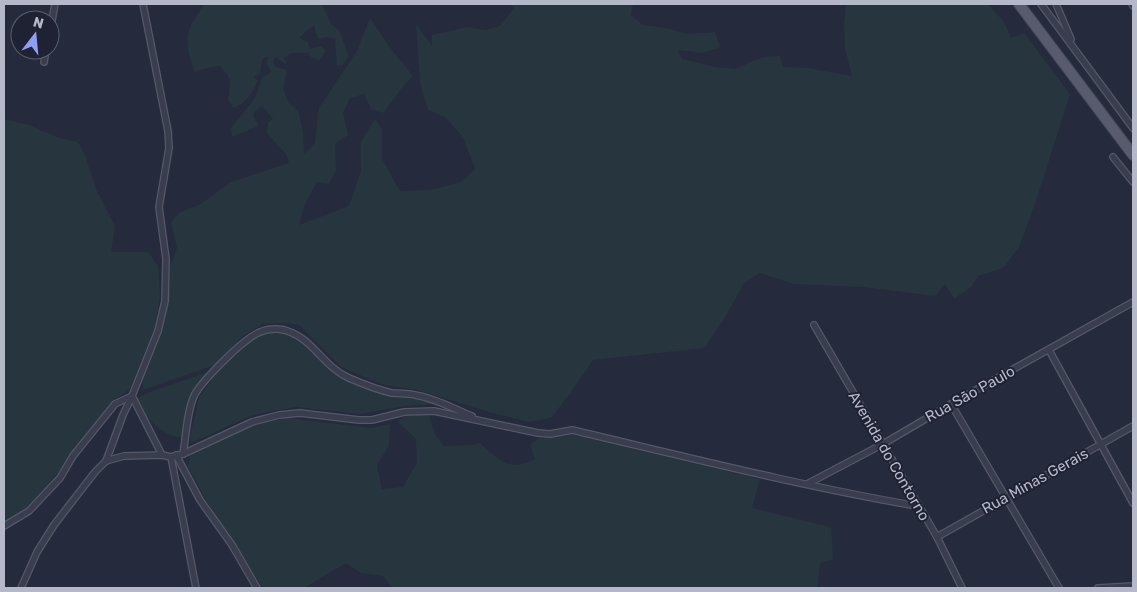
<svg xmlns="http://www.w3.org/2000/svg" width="1137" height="592" font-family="Rubik,sans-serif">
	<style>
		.green { fill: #27363e }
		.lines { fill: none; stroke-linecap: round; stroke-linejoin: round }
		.minor-casing { stroke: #545868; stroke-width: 8 }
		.primary-casing { stroke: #424657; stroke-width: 12 }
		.minor { stroke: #393d4d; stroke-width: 5.5 }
		.primary { stroke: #575b6d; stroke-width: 10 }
		.labels { text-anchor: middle; stroke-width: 4; stroke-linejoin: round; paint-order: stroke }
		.street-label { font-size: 15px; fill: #b5b8c8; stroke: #1e2233 }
	</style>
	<rect width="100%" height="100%" fill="#252a3d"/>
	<!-- green -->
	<g class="green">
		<path d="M205,4h117l9,20 9,7 8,25 -5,9 -6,1 -2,-27 -8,-2 -9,2 -4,-14 -11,9 -3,4 8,4 2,7 11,-3 5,5 -7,9 -8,-3 -3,-4h-17l-7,5 3,7 -11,-8 -3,4 2,6 12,3 -4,19 6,14 9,8 5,21 1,22 11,-11 4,-35 38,-57 13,-33 18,27 25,31 -8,8 -22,29 -12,-4 -7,-15 -14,4 -7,15 5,22 -13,9 1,27 -7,13 -12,-2 -12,22 -6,21 50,-19 12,-35v-29l14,-23 7,10v30l18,32 30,-1 31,-8 14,-13 -12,-32 -18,-20 -17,-7 -8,-27 -4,-59 16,22v-11l35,-8 19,3 14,-4 14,-18 -3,-4h122l-2,11 12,10 23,3 21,6 28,-2 5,15 -18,6 -24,-3 4,9 33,8 20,2 28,-12 17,-1 3,11 24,1 45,8 -7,-28 -1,-21 2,-23h142l16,18 7,16 13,-5 46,61 -34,107 -17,46 -16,21 -25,8 -6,10 -18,13 -9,-15 -10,12 -72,-9 -69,-3 -34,-11 -16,10 -20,36 -20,29 -111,12 -24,35 -18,23 -22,4 -40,-10 -71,-22 -34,-5 -43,-18 -42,-42 -12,-2 -24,1 -22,13 -9,14 -17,14 -72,25v-11l17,-43 7,-26 3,-44 7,-18 -6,-26 9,-10 19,-7 32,-23 58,-19 -3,-9 -19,-21 1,-11 5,-3 -11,-13 -9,8 5,12 -26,11 -1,-9 24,-30 7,-20 9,-6 -5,-9 3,-6h-4l-3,3 -2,13 -6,4 4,4c-7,13 -11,22 -25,27l-5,-8c2,-18 5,-20 -8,-34l-10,1 -15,5c-12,-32 -11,-40 10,-68z"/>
		<path d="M4,119l25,6 30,13 19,4 7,14 12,35 18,35 -4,26h37l10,14 2,30 -6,35 -24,57 -5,5 -14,9 -57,76 -28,31 -22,12z"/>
		<path d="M280,331l23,9 43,39 91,25 -32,2 -44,8 -65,-7 -19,3 -27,6 -59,27 -1,-6 9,-40 17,-23 36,-34 11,-6z"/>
		<path d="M211,371l-12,14 -14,52c-15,3 -36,-15 -44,-27 -2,-3 -3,-8 -4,-12l10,-5z"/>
		<path d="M415,415h14l6,19 9,12 28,-1 8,-2c19,17 29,30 55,16l-5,-14 8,-7 32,-4 190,45 -8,29 79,19 2,32 -13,4 -3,25h-424l-10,-12 -22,-3 -15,-10 -42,25h-41l-58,-89 -17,-33 2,-10 13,-9 59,-25 26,-4 83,10 19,-4 -1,21 -12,21 5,23 21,-2 14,-24 -1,-24 -18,-17 5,-5z"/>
	</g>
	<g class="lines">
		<!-- minor casing -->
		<g class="minor-casing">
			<g id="minor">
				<path d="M143,4l25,127 1,17 -10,59 7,52 -1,42 -7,30 -26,65 30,59"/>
				<path d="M1041,4l92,124"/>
				<path d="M1056,4l15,35"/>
				<path d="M1132,4l1,2"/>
				<path d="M50,31l5,-27"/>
				<path d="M44,62l2,-12"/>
				<path d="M1113,157l20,25"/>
				<path d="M814,325l123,212 25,51"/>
				<path d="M1049,350l84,153"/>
				<path d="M951,404l108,184"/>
				<path d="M183,454c3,-17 4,-45 12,-60 9,-15 49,-56 65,-62 9,-4 22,-4 30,0 23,8 34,35 59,46 14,6 29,12 43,15 8,1 16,0 23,2 20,3 39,14 57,21"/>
				<path d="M176,455l24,45 32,45 25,43"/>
				<path d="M171,457l25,131"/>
				<path d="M106,461l17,-46 9,-19"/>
				<path d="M807,484l76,-40 68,-40 182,-102"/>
				<path d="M4,526l25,-15 31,-33 13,-22 42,-52 17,-8"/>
				<path d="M937,537l196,-111"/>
				<path d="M21,588l16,-36 17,-27 41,-53 11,-11 18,-5 38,-1 9,2 12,-3 69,-32 27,-7 21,-2 59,7h13l32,-8 30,-1 104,22 12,1 22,-4c115,27 229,56 345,76"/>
				<path d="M1098,588l35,-2"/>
			</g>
		</g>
		<!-- primary casing -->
		<g class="primary-casing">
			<path id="primary" d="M1019,4l114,151"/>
		</g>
		<!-- minor -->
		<use href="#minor" class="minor"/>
		<!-- primary -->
		<use href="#primary" class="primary"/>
	</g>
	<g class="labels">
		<!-- street labels -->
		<g class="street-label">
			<text transform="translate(970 394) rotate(-29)" y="5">Rua São Paulo</text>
			<text transform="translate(889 456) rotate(60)" y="5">Avenida do Contorno</text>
			<text transform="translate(1035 481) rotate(-29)" y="5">Rua Minas Gerais</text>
		</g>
	</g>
	<!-- border -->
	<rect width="1137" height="592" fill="none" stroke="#b5b8c8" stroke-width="10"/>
	<!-- north arrow -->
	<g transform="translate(35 35) rotate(16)"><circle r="24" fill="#1e2233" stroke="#5a5e6f"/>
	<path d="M0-4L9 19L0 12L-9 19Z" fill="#8f9ef3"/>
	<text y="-8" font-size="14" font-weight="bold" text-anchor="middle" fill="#b5b8c8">N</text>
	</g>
</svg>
